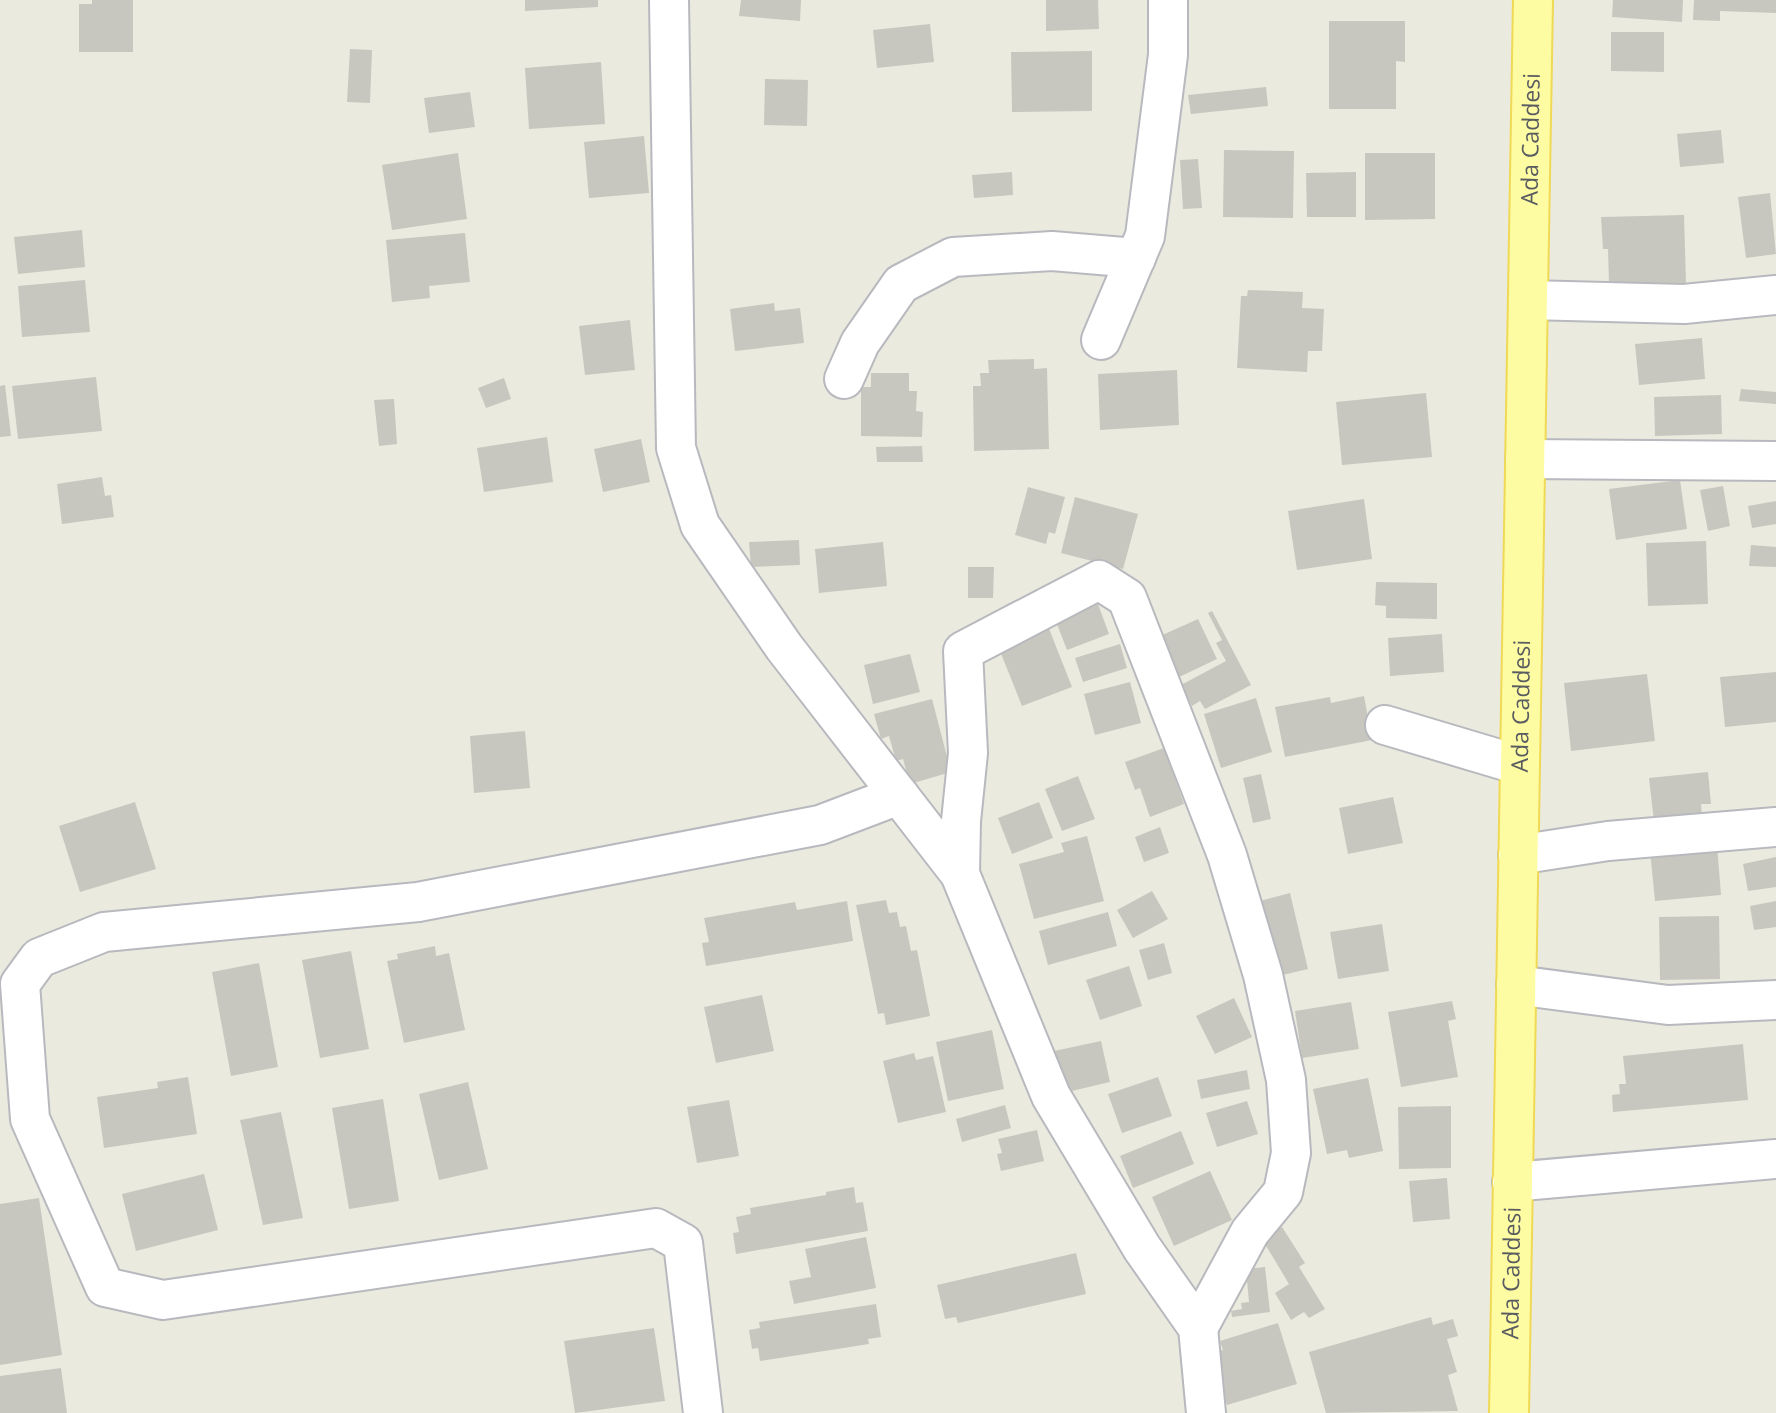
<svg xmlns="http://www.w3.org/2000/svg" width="1776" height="1413" font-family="'Open Sans',sans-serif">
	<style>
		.building { fill: #c8c7bf }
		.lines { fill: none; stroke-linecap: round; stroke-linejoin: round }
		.minor-casing { stroke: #b7b9be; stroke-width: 42 }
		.major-casing { stroke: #efd955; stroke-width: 42 }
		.minor { stroke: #fff; stroke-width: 38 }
		.major { stroke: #fefca2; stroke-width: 38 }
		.labels { text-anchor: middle; stroke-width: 7; stroke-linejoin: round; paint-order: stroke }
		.street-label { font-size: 23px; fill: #585b60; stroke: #fff }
	</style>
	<rect width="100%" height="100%" fill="#ebeadf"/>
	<!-- building -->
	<g class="building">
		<path d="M92,0h41v52h-54v-48h13z"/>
		<path d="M525,0h73v7l-73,4z"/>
		<path d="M741,0h60l-1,21 -61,-5z"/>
		<path d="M1046,0h52l1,29 -53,2z"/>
		<path d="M1613,0h70l-1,22 -70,-5z"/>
		<path d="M1694,0h82v13l-56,-2v10l-27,-1z"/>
		<path d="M1329,21h76v41l-9,-1v48h-67z"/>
		<path d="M930,24l4,38 -57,6 -4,-38z"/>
		<path d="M1611,32h53v40l-53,-1z"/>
		<path d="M350,49l22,1 -2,53 -23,-1z"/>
		<path d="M1092,51v60l-80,1 -1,-60z"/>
		<path d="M601,62l4,62 -76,5 -4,-61z"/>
		<path d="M765,79l43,1 -1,46 -43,-1z"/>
		<path d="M1266,87l2,19 -77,8 -3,-19z"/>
		<path d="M470,92l5,35 -46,6 -5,-35z"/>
		<path d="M1721,130l3,33 -44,4 -3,-33z"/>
		<path d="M644,136l5,57 -60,5 -5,-56z"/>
		<path d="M1224,150l70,1 -1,67 -70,-1z"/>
		<path d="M458,153l9,66 -75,11 -10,-65z"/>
		<path d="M1365,153h70v66l-70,1z"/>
		<path d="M1198,159l4,49 -19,1 -3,-49z"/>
		<path d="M1012,172l1,23 -39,3 -2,-23z"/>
		<path d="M1356,172v45h-49l-1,-44z"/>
		<path d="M1770,193l6,61 -30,4 -8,-61z"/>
		<path d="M1684,215l2,68 -77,2 -1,-36h-5l-2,-32z"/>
		<path d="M82,230l3,37 -67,7 -4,-37z"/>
		<path d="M465,233l5,49 -41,4 1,12 -38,4 -6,-62z"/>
		<path d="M85,280l5,52 -68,5 -4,-51z"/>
		<path d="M1248,290l55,2 -1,16 22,1 -2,42h-14l-1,21 -70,-4 4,-72h6z"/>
		<path d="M774,303l1,8 25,-3 4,35 -69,8 -5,-42z"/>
		<path d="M630,320l5,50 -50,5 -6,-49z"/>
		<path d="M1702,338l3,41 -66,6 -4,-41z"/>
		<path d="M1034,359v10l13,-1 2,81 -75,2 -1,-65h8l-1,-13h9l-1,-13z"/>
		<path d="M1177,370l2,55 -79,5 -2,-56z"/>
		<path d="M871,373h38v18h8l-1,20 7,1 -1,25 -61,-1v-49h10z"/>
		<path d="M96,377l6,54 -84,8 -6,-53z"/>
		<path d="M504,378l7,21 -25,9 -8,-20z"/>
		<path d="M5,385l6,51 -11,1v-51z"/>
		<path d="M1741,389l35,3v12l-37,-3z"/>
		<path d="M1426,393l6,64 -90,8 -6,-63z"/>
		<path d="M1721,395l1,39 -67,2 -1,-39z"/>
		<path d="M394,399l3,45 -18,2 -5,-46z"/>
		<path d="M547,437l6,45 -69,10 -7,-44z"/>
		<path d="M641,439l9,43 -47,10 -9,-43z"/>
		<path d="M922,446l1,16h-46l-1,-15z"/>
		<path d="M102,477l3,19 6,-1 3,22 -52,7 -5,-40z"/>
		<path d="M1680,480l7,49 -71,11 -7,-51z"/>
		<path d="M1723,486l7,40 -22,5 -8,-41z"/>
		<path d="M1028,487l37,10 -10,37 -6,-2 -3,12 -31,-9z"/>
		<path d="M1075,497l63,17 -15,55 -62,-16z"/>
		<path d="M1364,499l8,60 -75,11 -9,-59z"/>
		<path d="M1776,501v23l-24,4 -4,-22z"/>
		<path d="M799,540l1,25 -49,2 -2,-25z"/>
		<path d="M1706,541l2,63 -60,2 -2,-63z"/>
		<path d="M883,542l4,44 -68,7 -4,-44z"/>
		<path d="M1751,545l25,2v20l-27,-1z"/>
		<path d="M968,567h26l-1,31h-25z"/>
		<path d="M1376,582l61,1v36l-51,-1v-12l-11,-1z"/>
		<path d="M1098,604l11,30 -42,16 -14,-36 25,-2z"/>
		<path d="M1212,611l39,74 -46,24 -5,-8 -8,5 -11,-21 45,-24 -10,-18 6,-3 -14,-27z"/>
		<path d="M1198,619l19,40 -40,19 -19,-41z"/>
		<path d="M1048,626l24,61 -50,19 -24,-60z"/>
		<path d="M1442,634l2,38 -54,4 -2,-38z"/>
		<path d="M1120,644l7,24 -44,14 -8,-24z"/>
		<path d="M910,654l10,38 -47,12 -9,-39z"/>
		<path d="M1776,672v50l-51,5 -5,-50z"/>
		<path d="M1647,674l8,67 -84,10 -7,-68z"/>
		<path d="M1130,682l11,41 -46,12 -11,-41z"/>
		<path d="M1364,696l8,44 -87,17 -10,-50 55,-10 1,6z"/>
		<path d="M1256,698l16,54 -51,16 -17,-54z"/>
		<path d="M932,699l19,73 -41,12 -7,-25 -7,2 -7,-25 -8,3 -7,-25z"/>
		<path d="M525,731l5,57 -56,5 -4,-57z"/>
		<path d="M1164,748l20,56 -34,13 -10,-29 -5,2 -10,-28z"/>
		<path d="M1708,772l3,32h-10l1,13 -48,5 -5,-44z"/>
		<path d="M1261,774l10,45 -18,4 -10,-45z"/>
		<path d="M1078,776l17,43 -33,12 -17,-42z"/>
		<path d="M1393,797l10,46 -55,11 -9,-46z"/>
		<path d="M135,802l21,67 -76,23 -21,-66z"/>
		<path d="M1039,802l14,36 -41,16 -14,-36z"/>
		<path d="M1160,827l9,26 -25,9 -9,-25z"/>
		<path d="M1087,836l17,65 -70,18 -15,-55 45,-12 -3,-9z"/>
		<path d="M1717,845l4,50 -66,6 -5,-50z"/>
		<path d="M1776,857v30l-28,4 -5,-27z"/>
		<path d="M1152,891l16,28 -35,19 -16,-28z"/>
		<path d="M1290,893l18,76 -34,8 -18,-75z"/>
		<path d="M886,900l3,13 8,-1 3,15 6,-1 5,25 6,-1 13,66 -44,9 -2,-12 -6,1 -22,-109z"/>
		<path d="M847,901l6,40 -147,25 -4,-23 7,-1 -5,-24 91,-16 2,8z"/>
		<path d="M1776,901v26l-22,3 -4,-24z"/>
		<path d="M1108,912l9,34 -69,19 -9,-34z"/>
		<path d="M1719,916l1,63 -60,1 -1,-63z"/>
		<path d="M1382,924l7,47 -51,8 -8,-47z"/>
		<path d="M1164,943l8,30 -24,7 -9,-30z"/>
		<path d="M435,946l1,10 13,-3 16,77 -61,13 -17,-82 11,-2 -1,-5z"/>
		<path d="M351,951l18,98 -49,9 -18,-98z"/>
		<path d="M259,963l19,104 -47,9 -19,-104z"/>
		<path d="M1129,966l13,40 -42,14 -14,-40z"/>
		<path d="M762,995l12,56 -58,12 -12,-56z"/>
		<path d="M1234,998l18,39 -37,17 -19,-38z"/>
		<path d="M1452,1001l4,18 -8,2 10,56 -57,10 -13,-75z"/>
		<path d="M1351,1002l8,47 -57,9 -7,-47z"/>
		<path d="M992,1030l12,59 -56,12 -12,-59z"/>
		<path d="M1101,1041l9,41 -47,11 -9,-42z"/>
		<path d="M1743,1044l5,56 -135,12 -1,-17 8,-1 -1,-10h7l-3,-28z"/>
		<path d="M914,1053l2,7 17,-4 13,56 -48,11 -15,-62z"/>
		<path d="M1247,1070l3,19 -49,10 -4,-19z"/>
		<path d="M188,1077l9,57 -93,14 -7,-51 61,-9 -1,-6z"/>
		<path d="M1158,1077l14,39 -50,17 -14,-39z"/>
		<path d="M1368,1078l15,73 -34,7 -2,-8 -20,4 -14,-65z"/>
		<path d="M468,1082l20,87 -49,11 -20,-86z"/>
		<path d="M383,1099l16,102 -50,8 -17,-101z"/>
		<path d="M729,1100l10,56 -42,7 -10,-56z"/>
		<path d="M1247,1101l11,33 -41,13 -11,-34z"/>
		<path d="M1005,1105l6,23 -49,14 -6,-23z"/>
		<path d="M1451,1106v62l-52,1 -1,-62z"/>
		<path d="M281,1112l22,106 -40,7 -23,-105z"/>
		<path d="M1037,1130l7,31 -43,10 -4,-17 5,-1 -4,-14z"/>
		<path d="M1181,1131l13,33 -61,24 -13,-32z"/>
		<path d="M1210,1171l22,49 -58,26 -22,-49z"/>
		<path d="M204,1174l14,56 -82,21 -14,-57z"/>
		<path d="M1447,1178l3,41 -37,3 -4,-41z"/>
		<path d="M854,1187l2,16 7,-1 5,29 -132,23 -3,-21 6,-1 -3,-15 15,-3 -1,-6 76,-13v-3z"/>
		<path d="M39,1198l23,157 -62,10v-161z"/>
		<path d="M1282,1227l23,36 -6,4 26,42 -16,9 -5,-6 -13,8 -16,-27 14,-9 -27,-45z"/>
		<path d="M866,1237l10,51 -82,16 -5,-23 22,-4 -6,-28z"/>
		<path d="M1076,1253l10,41 -128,29 -2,-6 -11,2 -8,-34z"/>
		<path d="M1265,1267l5,45 -38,5 -1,-6 11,-2 -1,-6 8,-1 -3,-33z"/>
		<path d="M876,1304l5,33 -13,2 1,5 -109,17 -2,-13 -6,1 -3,-19 11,-2 -1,-6z"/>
		<path d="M1431,1317l2,8 20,-6 5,17 -11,3 10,33 -9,3 10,36 -132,2 -17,-61z"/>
		<path d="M1278,1323l19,61 -70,21 -16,-51 12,-4 -3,-9z"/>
		<path d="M654,1328l11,73 -90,12 -11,-72z"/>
		<path d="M61,1368l6,45h-67v-37z"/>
	</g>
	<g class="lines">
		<!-- minor casing -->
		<g class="minor-casing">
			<g id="minor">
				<path d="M669,0l7,448 24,77 84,122 176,227 91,222 91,152 56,80 8,85"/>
				<path d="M1528,300l156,4 92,-9"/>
				<path d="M1101,340l44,-104 23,-181v-55"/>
				<path d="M844,379l16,-36 41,-59 52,-27 99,-6 84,7"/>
				<path d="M1525,459l251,2"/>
				<path d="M1385,725l134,40"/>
				<path d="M1518,855l90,-14 168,-14"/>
				<path d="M960,874l1,-53 7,-68 -5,-102 136,-71 28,18 100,257 36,120 23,105 5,73 -8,39 -33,40 -52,96"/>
				<path d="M1516,985l152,20 108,-5"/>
				<path d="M1512,1182l264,-23"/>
				<path d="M703,1413l-20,-170 -27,-15 -493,72 -58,-13 -75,-168 -10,-135 19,-26 65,-26 314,-30 402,-77 79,-30"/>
			</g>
		</g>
		<!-- major casing -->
		<g class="major-casing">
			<g id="major">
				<path id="s1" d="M1509,1413l24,-1413"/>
			</g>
		</g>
		<!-- minor -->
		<use href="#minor" class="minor"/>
		<!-- major -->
		<use href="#major" class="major"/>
	</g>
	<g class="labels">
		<!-- street labels -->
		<g class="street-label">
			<text dy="8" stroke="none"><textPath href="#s1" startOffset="1274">Ada Caddesi</textPath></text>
			<text dy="8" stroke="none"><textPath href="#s1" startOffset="707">Ada Caddesi</textPath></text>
			<text dy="8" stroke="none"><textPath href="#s1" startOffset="140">Ada Caddesi</textPath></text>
		</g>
	</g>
</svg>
